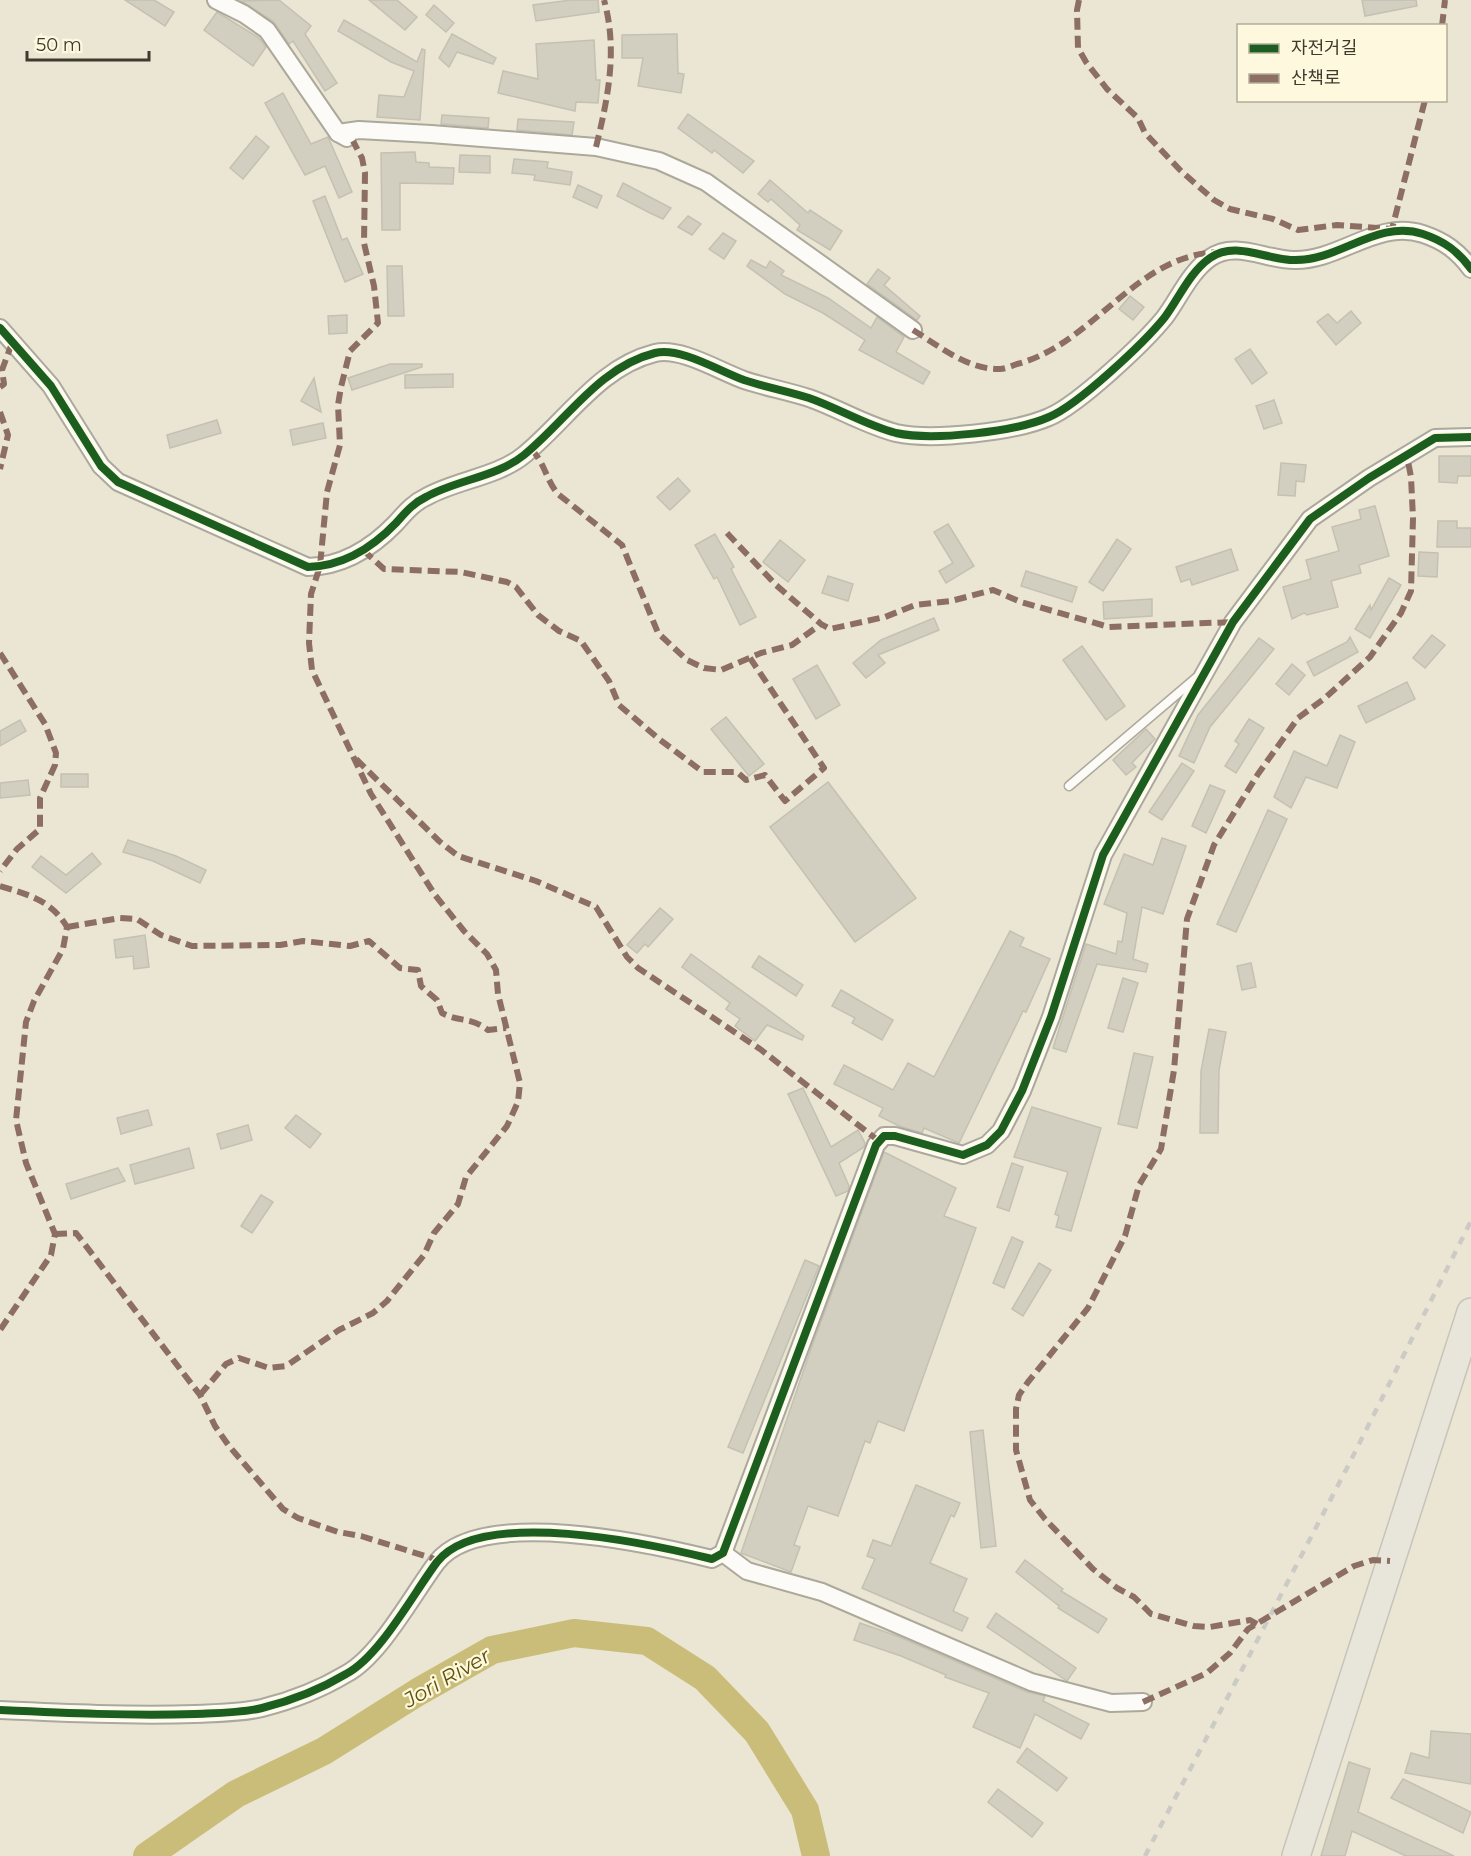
<svg xmlns="http://www.w3.org/2000/svg" width="1471" height="1856" font-family="Montserrat,'Noto Sans KR',sans-serif">
	<style>
		.lines { fill: none; stroke-linecap: round; stroke-linejoin: round }
		.river { stroke: #cabd79; stroke-width: 28 }
		.building { fill: #d2cfc0; stroke: #c4c1b3; stroke-width: 1.5 }
		.service-casing { stroke: #aca99a; stroke-width: 11 }
		.minor-casing { stroke: #aca99a; stroke-width: 20 }
		.primary-casing { stroke: #c6c4ba; stroke-width: 30 }
		.service { stroke: #fcfbf8; stroke-width: 8 }
		.minor { stroke: #fcfbf8; stroke-width: 16 }
		.primary { stroke: #e8e6da; stroke-width: 27 }
		.rail { stroke: #cbcac5; stroke-width: 4.5; stroke-dasharray: 8 8; stroke-linecap: butt }
		.quiet { stroke: #8d6e63; stroke-width: 6; stroke-dasharray: 12 6; stroke-linecap: butt }
		.cycleway-casing { stroke: #fef9de; stroke-width: 11 }
		.cycleway { stroke: #1b5e20; stroke-width: 8 }
		.labels { text-anchor: middle; stroke-width: 4.5; stroke-linejoin: round; paint-order: stroke }
		.water-label { font-size: 21px; font-style: italic; fill: #5e520c; stroke: #fef9de }
	</style>
	<rect width="100%" height="100%" fill="#eae6d3"/>
	<g class="lines">
		<!-- river -->
		<path class="river" d="M147,1856l89,-62 88,-43 94,-59 74,-42 82,-17 73,8 58,37 52,54 48,78 11,46"/>
	</g>
	<!-- building -->
	<g class="building">
		<path d="M125,0h29l20,12 -9,14z"/>
		<path d="M279,0l32,26 -6,8 32,49 -12,8 -32,-50 -4,3 -16,-23 -32,-20z"/>
		<path d="M369,0h28l20,17 -12,13z"/>
		<path d="M571,0h27l1,12 -63,9 -3,-16z"/>
		<path d="M1362,0h54l1,6 -52,10z"/>
		<path d="M434,5l20,18 -8,9 -20,-17z"/>
		<path d="M217,12l42,26 7,9 -13,19 -49,-36z"/>
		<path d="M344,20l73,42 5,-13 3,1 -5,70 -43,-3 2,-22 25,2 10,-26 -23,-9 -53,-31z"/>
		<path d="M452,34l44,24 -3,6 -36,-12 -8,15 -10,-9z"/>
		<path d="M677,34l1,39 6,1 -3,19 -43,-7 5,-28h-21v-23z"/>
		<path d="M594,40l2,40h4l-2,23 -22,-1 -1,9 -77,-18 5,-22 35,8 -2,-35z"/>
		<path d="M283,93l28,51 17,-7 24,55 -13,6 -14,-32 -20,9 -40,-72z"/>
		<path d="M688,114l66,47 -11,12 -29,-23 -2,3 -34,-25z"/>
		<path d="M442,115l47,3 -1,10 -47,-4z"/>
		<path d="M518,119l56,3 -2,13 -55,-5z"/>
		<path d="M256,136l13,11 -26,32 -13,-11z"/>
		<path d="M415,152l1,10 13,1v4l25,1 -1,16 -53,-1v47h-18l-1,-77z"/>
		<path d="M460,155l30,1v17l-31,-1z"/>
		<path d="M514,159l34,3 -1,6 25,4 -2,13 -36,-5 1,-5 -23,-2z"/>
		<path d="M770,180l38,33 2,-3 32,21 -12,19 -33,-20 3,-5 -29,-26 -3,3 -10,-8z"/>
		<path d="M623,183l48,25 -8,11 -13,-6 -33,-17z"/>
		<path d="M578,185l24,11 -5,12 -24,-11z"/>
		<path d="M325,196l17,44 5,-2 16,36 -18,8 -32,-81z"/>
		<path d="M688,216l13,8 -9,11 -14,-8z"/>
		<path d="M723,233l13,8 -12,18 -15,-10z"/>
		<path d="M751,260l15,8 4,-7 14,10 -3,4 47,23 43,30 6,-11 27,20 -8,15 34,20 -7,12 -64,-34 6,-10 -42,-27 -38,-19 -38,-28z"/>
		<path d="M387,266h15l2,50h-16z"/>
		<path d="M878,269l12,9 -6,7 36,31 -3,4 -50,-36z"/>
		<path d="M1130,296l14,11 -11,13 -14,-11z"/>
		<path d="M1351,311l10,12 -25,22 -19,-23 11,-8 9,9z"/>
		<path d="M347,315v18l-18,1 -1,-18z"/>
		<path d="M1250,349l17,24 -15,11 -17,-25z"/>
		<path d="M390,364h32v3l-70,23 -4,-12z"/>
		<path d="M453,374v13l-48,1v-13z"/>
		<path d="M314,378l7,34 -20,-11z"/>
		<path d="M1274,400l8,23 -18,6 -8,-23z"/>
		<path d="M217,420l4,13 -51,15 -3,-13z"/>
		<path d="M323,423l3,15 -33,7 -3,-15z"/>
		<path d="M1439,456h32v20h-13l-1,7 -18,-1z"/>
		<path d="M1281,463l25,2 -2,17 -8,-1 -1,15 -17,-1z"/>
		<path d="M678,478l12,13 -20,19 -13,-13z"/>
		<path d="M1375,506l14,50 -30,9 2,8 -30,8 7,26 -31,8 -3,-2 -12,6 -9,-32 28,-8 -5,-19 33,-9 -7,-24 29,-8 -2,-9z"/>
		<path d="M1438,521h19v7h14v19h-34z"/>
		<path d="M948,524l26,42 -28,17 -7,-12 14,-8 -19,-31z"/>
		<path d="M715,534l19,33 -3,2 25,48 -16,8 -23,-48 -3,2 -19,-34z"/>
		<path d="M1117,539l14,10 -28,42 -14,-9z"/>
		<path d="M780,540l25,20 -17,22 -25,-20z"/>
		<path d="M1231,549l7,21 -46,15 -2,-6 -9,3 -5,-15z"/>
		<path d="M1419,552l19,1 -1,24 -19,-1z"/>
		<path d="M1026,571l51,16 -5,15 -51,-16z"/>
		<path d="M828,576l25,8 -5,17 -26,-8z"/>
		<path d="M1389,578l12,7 -31,53 -15,-9 15,-24 1,5z"/>
		<path d="M1152,599v17l-48,3 -1,-17z"/>
		<path d="M934,618l5,12 -61,25 7,8 -19,15 -13,-15 28,-23z"/>
		<path d="M1432,635l13,10 -20,23 -12,-10z"/>
		<path d="M1350,637l8,15 -44,24 -7,-14 40,-20z"/>
		<path d="M1259,638l15,11 -64,78 -16,36 -15,-7 19,-41z"/>
		<path d="M1082,646l43,60 -19,14 -43,-60z"/>
		<path d="M1292,664l13,11 -16,20 -13,-11z"/>
		<path d="M817,665l23,40 -24,14 -23,-40z"/>
		<path d="M1407,682l8,17 -49,24 -8,-17z"/>
		<path d="M726,717l38,47 -15,12 -38,-47z"/>
		<path d="M1249,719l15,9 -28,45 -11,-7 14,-22 -4,-3z"/>
		<path d="M20,720l6,11 -26,15v-15z"/>
		<path d="M1146,729l9,10 -23,24 4,4 -10,8 -13,-15z"/>
		<path d="M1340,735l15,7 -18,46 -31,-11 -15,31 -17,-11 20,-46 33,15z"/>
		<path d="M1182,763l12,8 -32,49 -13,-8z"/>
		<rect x="61" y="774" width="27" height="13"/>
		<path d="M28,780l2,15 -30,3v-15z"/>
		<path d="M828,782l88,116 -61,44 -85,-115z"/>
		<path d="M1210,785l15,6 -19,42 -14,-7z"/>
		<path d="M1268,810l19,9 -51,113 -19,-8z"/>
		<path d="M1162,838l24,8 -23,68 -21,-7 -9,52 15,5 -2,8 -49,-8 -31,88 -13,-4 33,-104 30,10 2,-13 4,1 5,-29 -23,-9 20,-50 29,11z"/>
		<path d="M128,840l48,16 30,14 -6,13 -47,-22 -30,-9z"/>
		<path d="M92,853l9,11 -35,29 -34,-26 9,-11 25,19z"/>
		<path d="M660,908l13,11 -25,28 -3,-3 -8,9 -10,-8z"/>
		<path d="M1010,931l14,7 -4,8 30,13 -24,53 -3,-1 -64,132 -35,-15 -2,5 -23,-7 -20,-10 4,-8 -49,-24 10,-19 49,25 15,-27 26,14z"/>
		<path d="M145,935l4,32 -15,2 -1,-13 -17,2 -2,-18z"/>
		<path d="M691,954l113,82 -2,4 -35,-15 -12,16 -20,-15 5,-7 -14,-10 4,-6 -48,-36z"/>
		<path d="M759,956l44,29 -7,11 -44,-29z"/>
		<path d="M1251,963l5,24 -14,3 -5,-24z"/>
		<path d="M1123,978l15,5 -15,49 -15,-4z"/>
		<path d="M841,990l52,30 -11,20 -30,-17 3,-5 -23,-12z"/>
		<path d="M1209,1029l17,3 -7,38 -1,63h-18l1,-62z"/>
		<path d="M1134,1053l19,4 -16,71 -19,-4z"/>
		<path d="M803,1088l28,59 27,-17 7,13 -1,4 -25,16 10,23 -1,5 -12,5 -48,-102z"/>
		<path d="M1032,1107l69,21 -30,103 -15,-4 3,-11 -4,-2 13,-42 -54,-15z"/>
		<path d="M148,1110l4,15 -31,9 -4,-16z"/>
		<path d="M296,1115l25,19 -11,14 -25,-20z"/>
		<path d="M248,1125l4,15 -31,9 -4,-15z"/>
		<path d="M189,1148l5,20 -59,16 -5,-19z"/>
		<path d="M884,1152l72,36 -12,28 32,12 -72,203 -26,-10 -8,22 -5,-2 -27,75 -30,-10 -14,39 6,2 -9,25 -50,-19 71,-207z"/>
		<path d="M1012,1163l11,4 -14,44 -12,-4z"/>
		<path d="M118,1168l7,13 -54,18 -5,-15z"/>
		<path d="M261,1195l12,7 -21,31 -11,-7z"/>
		<path d="M1012,1237l11,5 -19,46 -11,-5z"/>
		<path d="M805,1260l14,6 -76,187 -15,-6z"/>
		<path d="M1039,1263l12,7 -28,46 -11,-7z"/>
		<path d="M983,1430l13,116 -15,2 -11,-116z"/>
		<path d="M916,1485l44,18 -6,14 -3,-2 -21,48 37,16 -14,32 15,7 -6,13 -100,-43 13,-29 -8,-3 6,-16 18,6z"/>
		<path d="M1025,1560l38,29 -2,2 46,28 -9,14 -40,-25 1,-2 -43,-34z"/>
		<path d="M996,1613l80,55 -9,13 -80,-54z"/>
		<path d="M860,1623l37,13 130,56 18,4 -2,5 46,23 -8,15 -46,-25 -15,34 -47,-21 16,-34 -44,-16 1,-2 -45,-19 -47,-16z"/>
		<path d="M1431,1731l40,3v50l-66,-11 6,-20 18,5z"/>
		<path d="M1027,1748l40,30 -10,13 -40,-29z"/>
		<path d="M1349,1762l21,7 -12,43 96,44h-48l-54,-25 -7,25h-24z"/>
		<path d="M1403,1779l68,33 -8,21 -72,-35z"/>
		<path d="M998,1789l45,34 -11,14 -44,-35z"/>
	</g>
	<g class="lines">
		<!-- service casing -->
		<g class="service-casing">
			<path id="service" d="M1069,786l127,-108"/>
		</g>
		<!-- minor casing -->
		<g class="minor-casing">
			<g id="minor">
				<path d="M216,0l28,14 23,16 71,103 9,5"/>
				<path d="M338,133l21,-3 72,4 165,13 63,14 47,21 207,148"/>
				<path d="M0,328l51,58 50,80 17,16 190,85c35,-1 64,-19 88,-44 9,-10 17,-20 30,-26 30,-17 71,-20 98,-42 43,-35 75,-88 131,-102 26,-6 64,18 89,27 21,7 43,11 65,18 29,10 56,27 87,35 36,8 119,-1 153,-16 29,-12 95,-74 116,-100 14,-19 25,-45 45,-59 25,-18 56,2 84,2 46,1 83,-41 129,-26 21,7 35,17 48,35"/>
				<path d="M723,1553l24,18 75,21 209,90 80,21 32,-1"/>
				<path d="M0,1710c65,3 130,6 195,4 22,-1 46,-1 67,-6 28,-7 59,-19 84,-34 34,-18 67,-80 91,-112 44,-56 214,-18 275,-3l11,-6 153,-408 8,-9h11l68,19 24,-10 14,-14 21,-40 29,-74 52,-162 130,-233 77,-103 59,-41 66,-40 36,-1"/>
			</g>
		</g>
		<!-- primary casing -->
		<g class="primary-casing">
			<path id="primary" d="M1296,1856l175,-544"/>
		</g>
		<!-- service -->
		<use href="#service" class="service"/>
		<!-- minor -->
		<use href="#minor" class="minor"/>
		<!-- primary -->
		<use href="#primary" class="primary"/>
		<!-- rail -->
		<path class="rail" d="M1145,1856l203,-390 123,-245"/>
		<!-- quiet -->
		<g class="quiet">
			<path d="M1079,0l-2,10 1,38 8,14 21,27 31,29 7,15 36,38 33,29 16,9 43,10 25,11 39,-5 55,4 33,-129"/>
			<path d="M1442,26l3,-26"/>
			<path d="M596,147c12,-49 22,-97 8,-147"/>
			<path d="M913,330c26,16 55,40 87,39 5,0 12,-3 17,-5 77,-20 117,-108 200,-112"/>
			<path d="M0,387l4,-3 -2,-14 10,-27"/>
			<path d="M0,412l8,23 -8,34"/>
			<path d="M531,449c14,14 15,31 27,45l64,51 36,88 29,27 17,8 17,2 40,-17 31,-8 29,-21"/>
			<path d="M727,533l49,52 45,39 9,5 55,-12 30,-12 36,-4 42,-11 28,12 88,25 124,-5"/>
			<path d="M363,550l21,19 77,3 46,10 9,5 22,28 21,16 22,10 28,40 10,24 40,34 44,33h34l9,8 19,-5 20,26 39,-33 -74,-110"/>
			<path d="M0,653l45,71 11,29 -1,12 -15,33v31l-23,20 -17,22"/>
			<path d="M356,759l83,82 19,15 78,25 60,26 31,50 11,11 122,81 119,92"/>
			<path d="M0,886c29,9 51,14 67,41l-4,22 -29,52 -8,21 -10,98 10,43 29,71 -4,21 -51,75"/>
			<path d="M67,927l53,-9 17,1 24,16 31,11 88,-1 23,-4 47,5 19,-5 31,27 18,2 3,16 16,14 5,13c17,9 29,4 46,17l18,-2"/>
			<path d="M55,1234l21,-1 124,162 15,31 14,20 54,63 15,9 40,14 23,4 77,24"/>
			<path d="M200,1395l26,-31 13,-6 30,10 17,-2 53,-36 34,-17 14,-12 37,-46 10,-22 24,-29 8,-27 41,-51 11,-24 2,-19 -22,-89 -2,-24 -9,-16 -23,-23 -29,-36 -64,-101 -59,-124 -3,-27 2,-49 9,-28 7,-74 13,-47 -2,-40 3,-18 9,-36 28,-28 -4,-37 -10,-43 1,-70 -3,-15 -9,-17"/>
			<path d="M1257,1624l-7,-4 -40,7 -16,-1 -43,-12 -17,-17 -17,-9 -24,-19 -48,-50 -15,-19 -14,-50v-41l3,-14 9,-13 60,-74 37,-72 14,-51 22,-36 13,-79 13,-151 27,-74 44,-71 40,-56 27,-20 45,-41 31,-44 10,-22 2,-73 -2,-41 -4,-21"/>
			<path d="M1143,1702l64,-29 23,-20 18,-24 106,-63 19,-6 17,1"/>
		</g>
		<!-- cycleway casing -->
		<g class="cycleway-casing">
			<g id="cycleway">
				<path d="M0,328l51,58 50,80 17,16 190,85c35,-1 64,-19 88,-44 9,-10 17,-20 30,-26 30,-17 71,-20 98,-42 43,-35 75,-88 131,-102 26,-6 64,18 89,27 21,7 43,11 65,18 29,10 56,27 87,35 36,8 119,-1 153,-16 29,-12 95,-74 116,-100 14,-19 25,-45 45,-59 25,-18 56,2 84,2 46,1 83,-41 129,-26 21,7 35,17 48,35"/>
				<path d="M0,1710c65,3 130,6 195,4 22,-1 46,-1 67,-6 28,-7 59,-19 84,-34 34,-18 67,-80 91,-112 44,-56 214,-18 275,-3l11,-6 153,-408 8,-9h11l68,19 24,-10 14,-14 21,-40 29,-74 52,-162 130,-233 77,-103 59,-41 66,-40 36,-1"/>
			</g>
		</g>
		<!-- cycleway -->
		<use href="#cycleway" class="cycleway"/>
	</g>
	<g class="labels">
		<!-- water labels -->
		<g class="water-label">
			<text transform="translate(447 1678) rotate(-30)" y="7">Jori River</text>
		</g>
	</g>
	<!-- legend -->
	<rect x="1237" y="24" width="210" height="78" fill="#fef9de" stroke="#b1ad98" stroke-width="1.5"/>
	<rect x="1249" y="44" width="30" height="9" fill="#1b5e20" stroke="#b1ad98" stroke-width="1.5"/>
	<text x="1291" y="54" font-size="18" fill="#3e3b2e">자전거길</text>
	<rect x="1249" y="74" width="30" height="9" fill="#8d6e63" stroke="#b1ad98" stroke-width="1.5"/>
	<text x="1291" y="84" font-size="18" fill="#3e3b2e">산책로</text>
	<!-- scale -->
	<path d="M27 51v9h122v-9" fill="none" stroke="#3e3b2e" stroke-width="3"/>
	<text x="36" y="51" font-size="18" fill="#3e3b2e" stroke="#fef9de" stroke-width="4.5" paint-order="stroke">50 m</text>
</svg>
